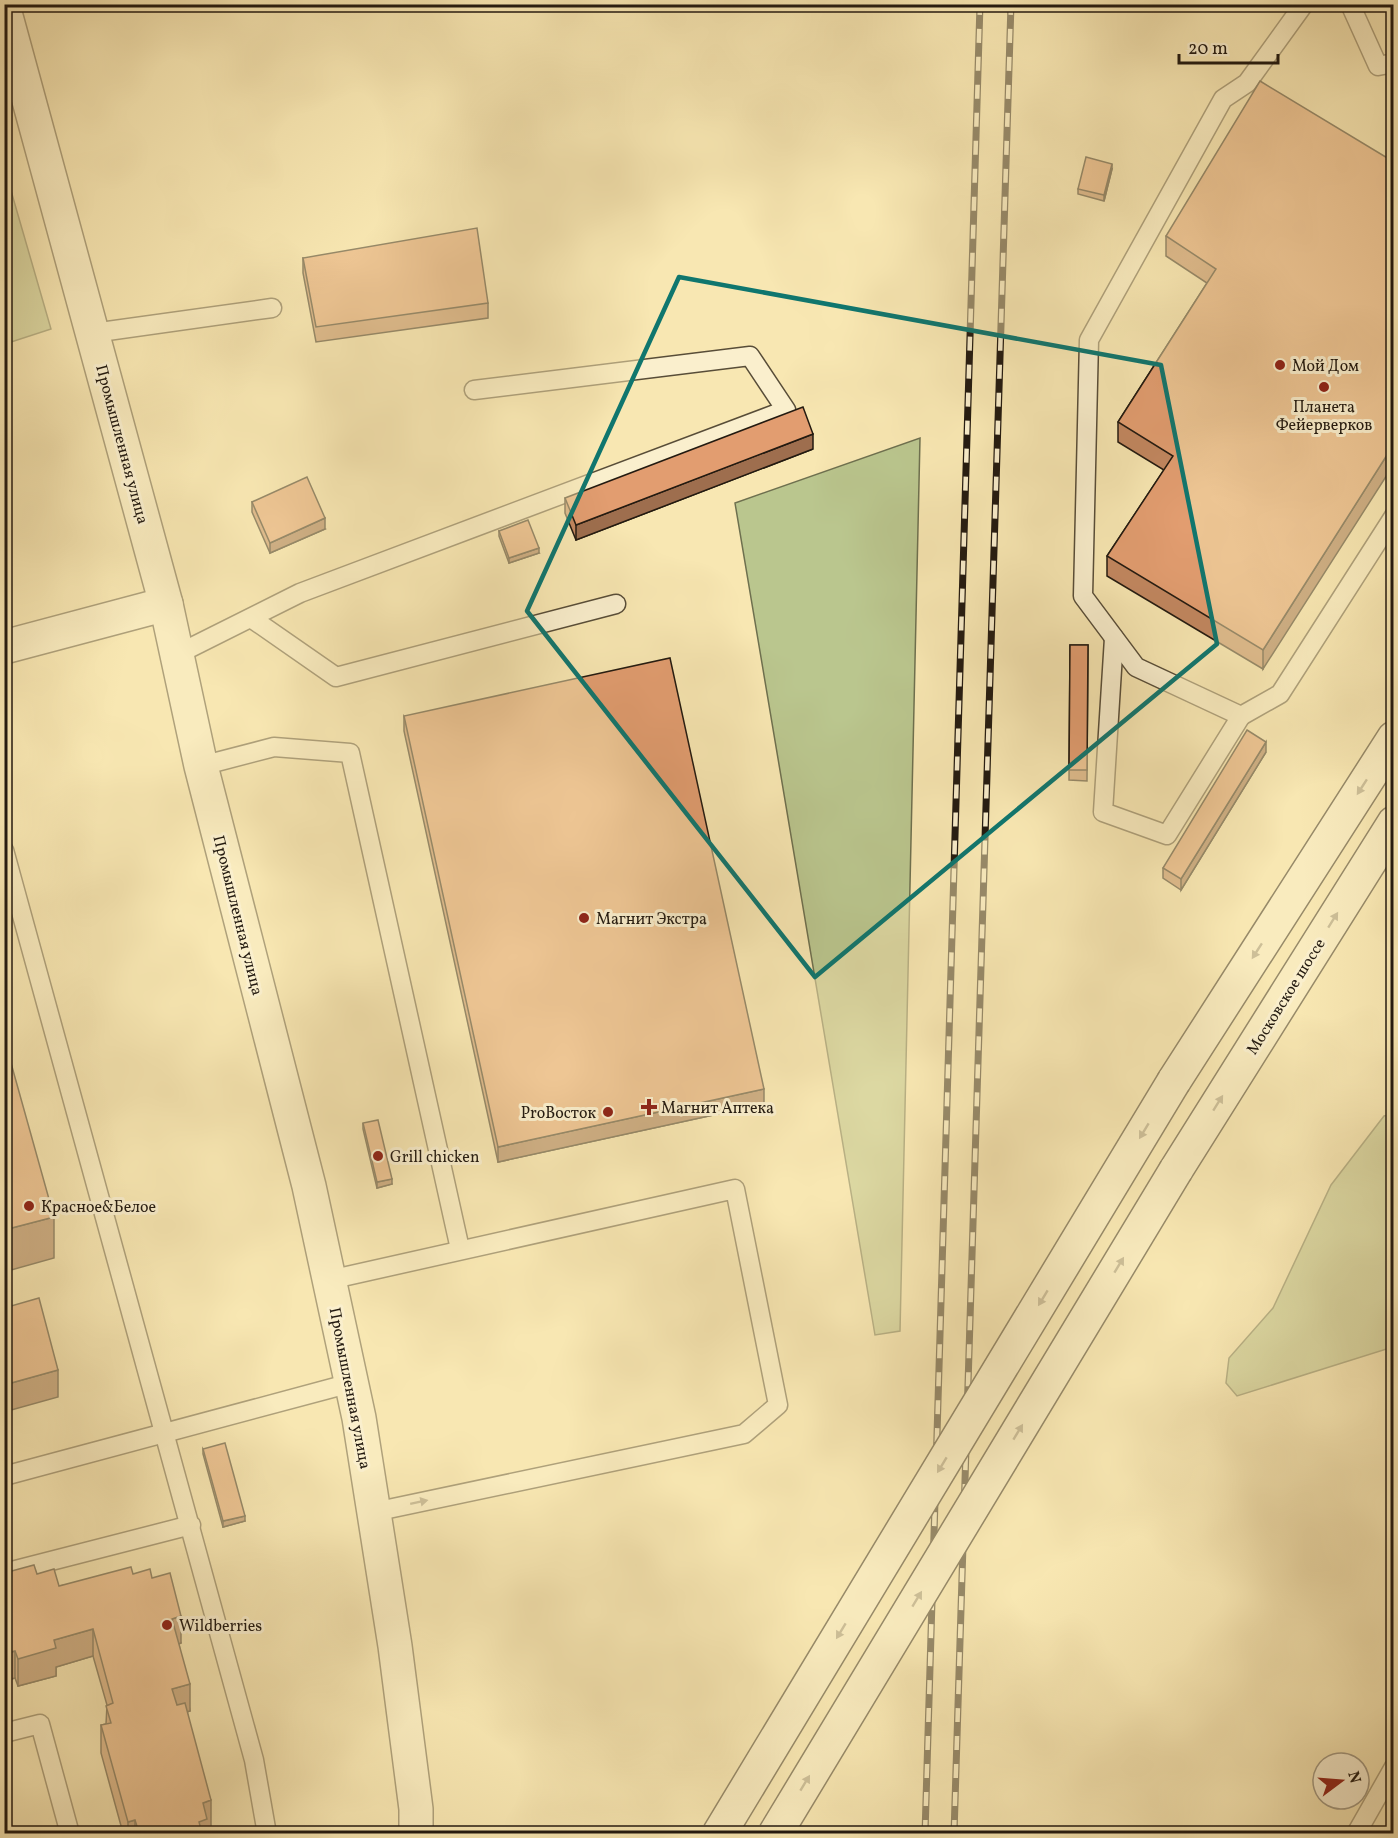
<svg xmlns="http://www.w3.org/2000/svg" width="1398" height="1838" font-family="Vollkorn,serif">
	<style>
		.green { fill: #bac68e; stroke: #6e704f; stroke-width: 1.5 }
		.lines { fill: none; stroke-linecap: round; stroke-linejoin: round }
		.service-casing { stroke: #584d38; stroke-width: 21 }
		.minor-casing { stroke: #584d38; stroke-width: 36 }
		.secondary-casing { stroke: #231a10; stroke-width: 36 }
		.service { stroke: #faefcd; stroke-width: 18 }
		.minor { stroke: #faefcd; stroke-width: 33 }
		.secondary { stroke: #faefcd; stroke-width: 33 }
		.rail-casing { stroke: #231a10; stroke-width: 7 }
		.rail { stroke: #faefcd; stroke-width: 4.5; stroke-dasharray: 14; stroke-linecap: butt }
		.secondary-bridge-casing { stroke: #231a10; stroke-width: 36; stroke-linecap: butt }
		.secondary-bridge { stroke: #faefcd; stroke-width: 33 }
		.wall { fill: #c28760; stroke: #231a10; stroke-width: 1.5 }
		.shaded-wall { fill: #9e6e4e; stroke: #231a10; stroke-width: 1.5 }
		.building { fill: #e29d70; stroke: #231a10; stroke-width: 1.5 }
		.oneway { fill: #998f78 }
		.marked { fill: none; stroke: #0f766e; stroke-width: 4.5; stroke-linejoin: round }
		.poi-dot { fill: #8f2418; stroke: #faefcd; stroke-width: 2 }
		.labels { text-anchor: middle; stroke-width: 6; stroke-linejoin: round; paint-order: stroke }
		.poi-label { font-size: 16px; fill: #231a10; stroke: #faefcd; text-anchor: start }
		.street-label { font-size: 16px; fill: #231a10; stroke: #faefcd }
	</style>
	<rect width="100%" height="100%" fill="#f8e7b2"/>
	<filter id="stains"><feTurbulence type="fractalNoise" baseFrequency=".00333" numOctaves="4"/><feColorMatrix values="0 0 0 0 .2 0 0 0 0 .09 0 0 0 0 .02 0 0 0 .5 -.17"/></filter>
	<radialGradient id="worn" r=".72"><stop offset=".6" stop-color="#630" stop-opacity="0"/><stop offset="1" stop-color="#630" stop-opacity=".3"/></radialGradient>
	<!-- green -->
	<g class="green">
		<path d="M5,170l46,159 -46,15h-1z"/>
		<path d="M920,438l-20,893 -25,4 -140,-832z"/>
		<path d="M1393,1114v233l-156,49 -11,-13 3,-25 44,-50 58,-123 53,-69z"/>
	</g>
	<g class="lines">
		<!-- service casing -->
		<g class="service-casing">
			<g id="service">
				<path d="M1304,4l-57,79 -24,16 -134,241 -6,256 53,71 105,49 39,-22 114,-178"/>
				<path d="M1350,4l28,62 16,-3"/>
				<path d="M93,333l179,-25"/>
				<path d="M251,618l85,59 280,-73"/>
				<path d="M1114,638l-11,174 64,23 74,-119"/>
				<path d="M178,654l122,-61 486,-183 -36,-54 -276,34"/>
				<path d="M201,766l73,-19 76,6 110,496"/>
				<path d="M4,850l250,910 13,74"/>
				<path d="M329,1280l406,-91 43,216 -34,29 -370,78"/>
				<path d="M4,1476l347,-93"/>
				<path d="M4,1573l187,-48"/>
				<path d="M4,1733l36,-9 30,110"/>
				<path d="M1356,1834l38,-67"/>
			</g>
		</g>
		<!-- minor casing -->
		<g class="minor-casing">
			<g id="minor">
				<path d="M4,9l162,595 35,162 108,420 50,232 36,228 21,163v25"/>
				<path d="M4,647l162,-43"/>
			</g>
		</g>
		<!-- secondary casing -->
		<g class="secondary-casing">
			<g id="secondary">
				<path d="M1174,1081l220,-343"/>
				<path d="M1176,1170l218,-347"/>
			</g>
		</g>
		<!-- service -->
		<use href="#service" class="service"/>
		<!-- minor -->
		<use href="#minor" class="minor"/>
		<!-- secondary -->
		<use href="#secondary" class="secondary"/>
		<!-- rail casing -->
		<g class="rail-casing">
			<g id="rail">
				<path d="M925,1834l55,-1830"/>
				<path d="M954,1834l57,-1830"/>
			</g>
		</g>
		<!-- rail -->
		<use href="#rail" class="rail"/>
		<!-- secondary-bridge casing -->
		<g class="secondary-bridge-casing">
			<g id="secondary-bridge">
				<path d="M719,1834l455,-753"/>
				<path d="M775,1834l401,-664"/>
			</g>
		</g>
		<!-- secondary-bridge -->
		<use href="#secondary-bridge" class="secondary-bridge"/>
	</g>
	<!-- wall -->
	<g class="wall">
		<path d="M1394,162l-131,507 -156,-93v-20l57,-86 -46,-28v-20l89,-139 -41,-27v-20z"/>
		<path d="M1112,169l-8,32 -26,-7v-5z"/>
		<path d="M303,258l185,45v15l-172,24 -13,-69z"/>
		<path d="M813,449l-237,91 -11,-27v-15z"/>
		<path d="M252,502l73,27 -55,24 -18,-41z"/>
		<path d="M499,531l40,22 -30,10 -10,-27z"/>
		<path d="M1070,645h18l-1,136 -18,-1z"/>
		<path d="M404,716l360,388 -266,58 -94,-431z"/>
		<path d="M1266,752l-85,138 -18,-12v-10z"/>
		<path d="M363,1123l29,61 -15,4 -14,-59z"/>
		<path d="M203,1449l42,72 -22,6 -20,-73z"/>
		<path d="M4,1573l33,1 22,12 74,-12 19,4 29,65 -2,1 11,67 -3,1 24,116 -4,1v4h-84l-22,-80v-28l5,-1 1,-19 -14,-49 -37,11v9l-38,10 -3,-8 -11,3z"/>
	</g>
	<!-- shaded-wall -->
	<g class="shaded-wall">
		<path d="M1112,164v5l-8,32v-6z"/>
		<path d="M813,434v15l-237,91v-15z"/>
		<path d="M1394,444v20l-131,205v-19z"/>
		<path d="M325,518v11l-55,24v-10z"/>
		<path d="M539,548v5l-30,10v-5z"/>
		<path d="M1266,742v10l-85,138v-11z"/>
		<path d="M764,1089v15l-266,58v-15z"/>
		<path d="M392,1179v5l-15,4v-6z"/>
		<path d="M54,1217v41l-50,14v-42z"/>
		<path d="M58,1370v27l-54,15v-27z"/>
		<path d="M245,1516v5l-22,6v-6z"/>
		<path d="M181,1616v27l-9,3v-27z"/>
		<path d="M93,1629v27l-37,11v9l-38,10v-27l36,-19z"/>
		<path d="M15,1651v27l-11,3v-27z"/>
		<path d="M190,1684v27l-18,5v-27z"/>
		<path d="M211,1800v28l-4,1v4h-8v-11l4,-19z"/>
		<path d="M135,1820v13h-7v-11z"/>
	</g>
	<!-- building -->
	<g class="building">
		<path d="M1260,81l134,81v282l-131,206 -156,-94 66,-100 -55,-34 98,-153 -50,-33z"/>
		<path d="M1086,157l26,7 -8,31 -26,-6z"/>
		<path d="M477,228l11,75 -172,24 -13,-69z"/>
		<path d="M803,407l10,27 -237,91 -11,-27z"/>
		<path d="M307,477l18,41 -55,25 -18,-41z"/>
		<path d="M528,520l11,28 -30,10 -10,-27z"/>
		<path d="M1070,645h18l-1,125h-18z"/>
		<path d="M670,658l94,431 -266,58 -94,-431z"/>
		<path d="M1247,730l19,12 -85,137 -18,-11z"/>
		<path d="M4,1038l50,179 -50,13z"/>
		<path d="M378,1120l14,59 -15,3 -14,-59z"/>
		<path d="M39,1298l19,72 -54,15v-77z"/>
		<path d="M225,1443l20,73 -22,5 -20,-72z"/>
		<path d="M34,1565l3,9 17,-5 5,17 72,-19 2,7 17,-5 2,9 18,-5 11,43 -9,3 18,65 -18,5 5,16 8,-2 26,97 -8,3 4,16 -8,3 3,11h-63l-4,-13 -7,2 -27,-97 10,-2 -5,-17 7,-3 -20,-74 -39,11 2,8 -38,11 -3,-8 -11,3v-81z"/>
	</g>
	<!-- one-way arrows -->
	<defs><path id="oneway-solid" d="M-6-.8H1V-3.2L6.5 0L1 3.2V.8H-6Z" transform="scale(1.5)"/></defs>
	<g class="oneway">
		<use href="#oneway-solid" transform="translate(1362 787) rotate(123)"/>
		<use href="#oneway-solid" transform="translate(1333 920) rotate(-58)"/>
		<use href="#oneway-solid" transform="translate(1257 951) rotate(123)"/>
		<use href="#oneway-solid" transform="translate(1218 1103) rotate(-58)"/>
		<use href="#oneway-solid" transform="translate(1144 1131) rotate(121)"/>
		<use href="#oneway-solid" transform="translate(1119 1265) rotate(-59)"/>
		<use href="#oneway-solid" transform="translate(1043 1298) rotate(121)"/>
		<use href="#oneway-solid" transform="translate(1018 1432) rotate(-59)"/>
		<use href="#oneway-solid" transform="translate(942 1465) rotate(121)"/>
		<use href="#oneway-solid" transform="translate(419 1502) rotate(-12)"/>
		<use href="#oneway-solid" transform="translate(917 1599) rotate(-59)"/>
		<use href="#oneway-solid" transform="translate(841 1631) rotate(121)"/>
		<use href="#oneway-solid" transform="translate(805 1783) rotate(-59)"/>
	</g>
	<!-- marked area -->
	<path d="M0 0H1398V1838H0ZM679,277l482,88 56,279 -402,333 -288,-366z" fill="#f8e7b2" fill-opacity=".55" fill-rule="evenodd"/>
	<path class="marked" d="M679,277l482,88 56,279 -402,333 -288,-366z"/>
	<!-- markers -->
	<g class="poi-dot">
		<circle cx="1280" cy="365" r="6"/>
		<circle cx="1324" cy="387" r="6"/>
		<circle cx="584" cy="918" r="6"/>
		<path d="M646 1098h6v6h6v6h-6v6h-6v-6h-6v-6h6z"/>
		<circle cx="608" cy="1112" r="6"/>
		<circle cx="378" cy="1156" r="6"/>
		<circle cx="29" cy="1206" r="6"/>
		<circle cx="167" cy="1625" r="6"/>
	</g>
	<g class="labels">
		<!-- poi labels -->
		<g class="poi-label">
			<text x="1292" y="371">Мой Дом</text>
			<text x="1324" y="412" text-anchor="middle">Планета<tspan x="1324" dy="18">Фейерверков</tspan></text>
			<text x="596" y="924">Магнит Экстра</text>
			<text x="661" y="1113">Магнит Аптека</text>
			<text x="596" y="1118" text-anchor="end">ProВосток</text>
			<text x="390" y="1162">Grill chicken</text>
			<text x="41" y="1212">Красное&amp;Белое</text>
			<text x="179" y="1631">Wildberries</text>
		</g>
		<!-- street labels -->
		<g class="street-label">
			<text transform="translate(123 444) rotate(75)" y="6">Промышленная улица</text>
			<text transform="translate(239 915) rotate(76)" y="6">Промышленная улица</text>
			<text transform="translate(1285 996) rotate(-58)" y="6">Московское шоссе</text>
			<text transform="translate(351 1388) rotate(79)" y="6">Промышленная улица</text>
		</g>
	</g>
	<!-- margin -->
	<rect width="1398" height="1838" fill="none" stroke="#f8e7b2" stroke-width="24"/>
	<rect x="6" y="6" width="1386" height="1826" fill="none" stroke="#231a10" stroke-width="3"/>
	<rect x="12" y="12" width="1374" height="1814" fill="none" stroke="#231a10" stroke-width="1.5"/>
	<!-- north arrow -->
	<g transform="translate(1341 1781) rotate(74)"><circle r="28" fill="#faefcd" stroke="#a49a81" stroke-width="1.5"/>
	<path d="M0-4.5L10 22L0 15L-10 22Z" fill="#8f2418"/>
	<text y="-9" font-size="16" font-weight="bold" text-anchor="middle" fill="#231a10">N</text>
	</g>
	<!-- scale -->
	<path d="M1179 54v9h99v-9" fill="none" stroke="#231a10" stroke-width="3"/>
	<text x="1188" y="54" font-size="18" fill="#231a10" stroke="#faefcd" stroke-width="4.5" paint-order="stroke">20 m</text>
	<rect width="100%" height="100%" filter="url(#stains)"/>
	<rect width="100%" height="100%" fill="url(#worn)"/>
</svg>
